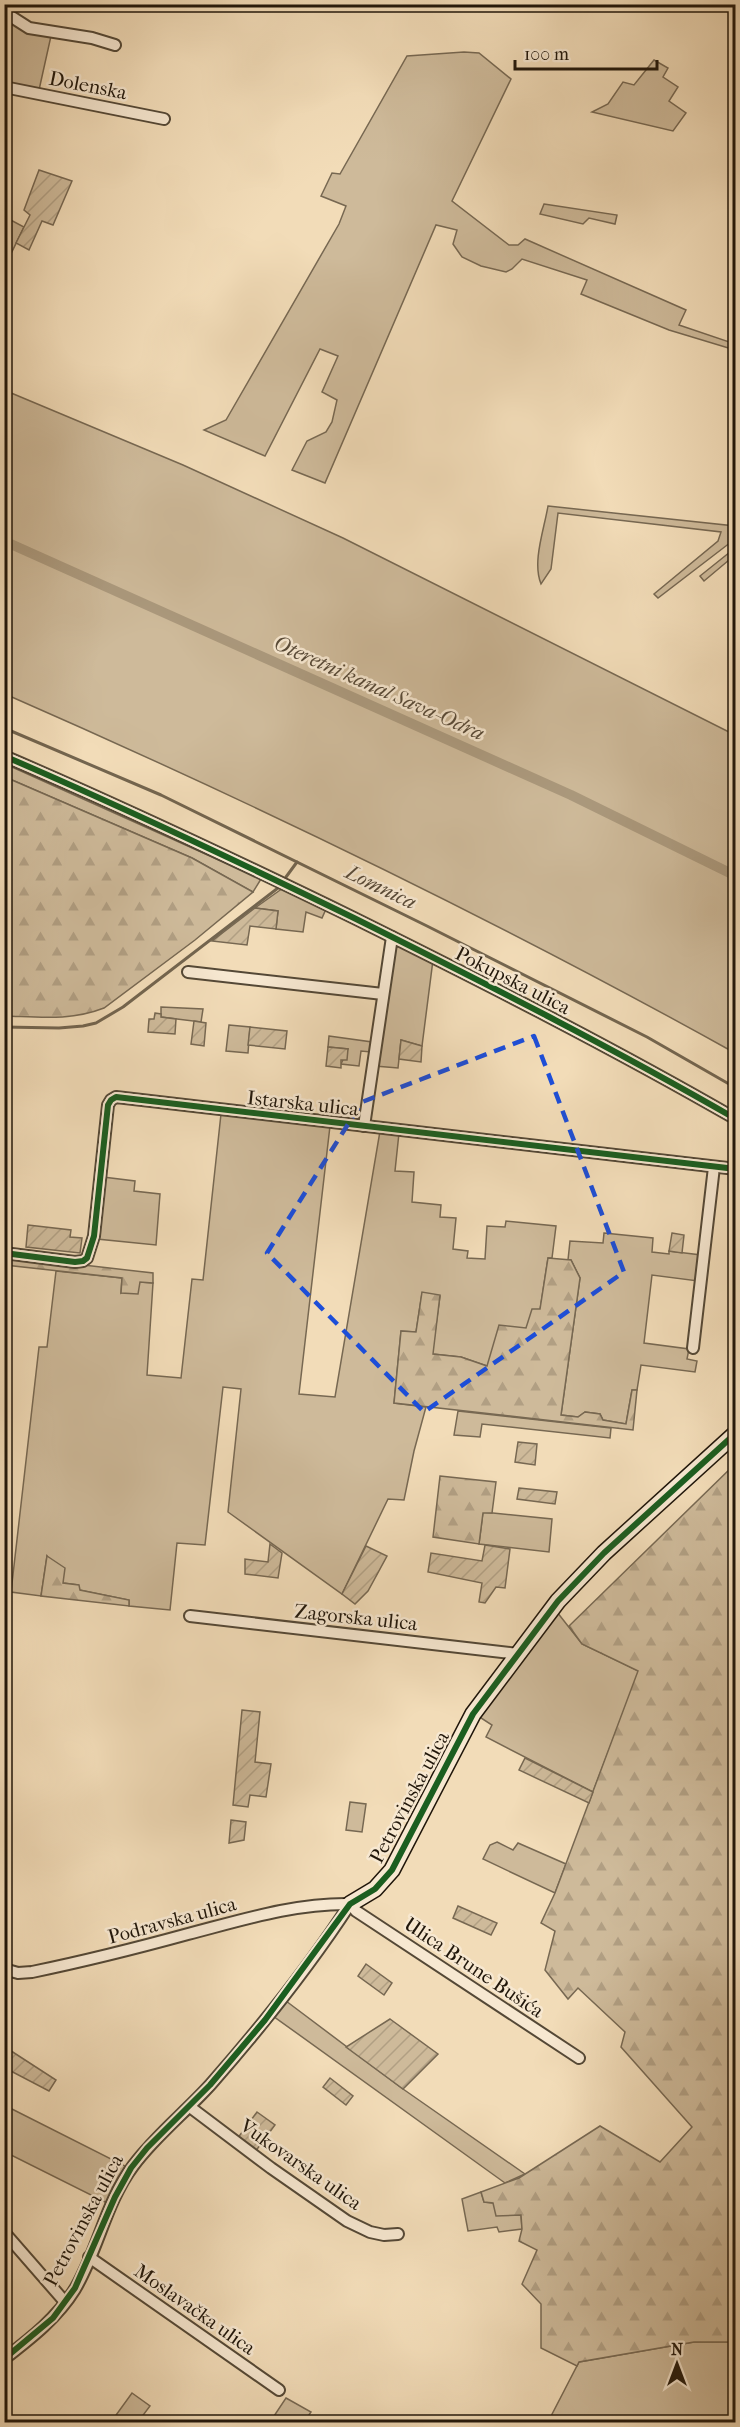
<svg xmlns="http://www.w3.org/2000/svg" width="740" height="2427" font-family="'IM FELL French Canon',serif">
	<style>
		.grass { fill: #ceba9a; stroke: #776852; stroke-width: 1.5 }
		.forest { fill: url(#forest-firs); stroke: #776852; stroke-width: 1.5 }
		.garden { fill: url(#garden-furrows); stroke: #776852; stroke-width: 1.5 }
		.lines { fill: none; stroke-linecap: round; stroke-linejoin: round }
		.stream { stroke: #73654f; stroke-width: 3 }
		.canal { stroke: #ab997d; stroke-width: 10 }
		.street-casing { stroke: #544836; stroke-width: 14 }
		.secondary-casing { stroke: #20160a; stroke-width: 18 }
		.street { stroke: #f7e8d1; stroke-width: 10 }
		.secondary { stroke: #f7e8d1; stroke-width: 15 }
		.cycleway-casing { stroke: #f7e8d1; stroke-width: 10 }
		.cycleway { stroke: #1b5e20; stroke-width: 6 }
		.marked { fill: none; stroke: #1d4ed8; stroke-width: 4.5; stroke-dasharray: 12 8; stroke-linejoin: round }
		.labels { text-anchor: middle; stroke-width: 5; stroke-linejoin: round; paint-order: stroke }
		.street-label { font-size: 20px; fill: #20160a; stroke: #f7e8d1 }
		.water-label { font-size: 21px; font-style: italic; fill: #584a38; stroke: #f7e8d1 }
	</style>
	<defs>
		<pattern id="forest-firs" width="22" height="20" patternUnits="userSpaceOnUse" patternTransform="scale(1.5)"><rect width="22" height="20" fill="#ceba9a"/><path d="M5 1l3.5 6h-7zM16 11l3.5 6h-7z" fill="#b19f83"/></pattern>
		<pattern id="garden-furrows" width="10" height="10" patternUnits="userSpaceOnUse" patternTransform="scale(1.5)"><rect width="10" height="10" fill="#ceba9a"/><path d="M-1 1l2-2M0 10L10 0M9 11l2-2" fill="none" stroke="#b19f83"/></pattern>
	</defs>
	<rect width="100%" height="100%" fill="#f2dcb8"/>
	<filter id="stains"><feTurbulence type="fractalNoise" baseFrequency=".00333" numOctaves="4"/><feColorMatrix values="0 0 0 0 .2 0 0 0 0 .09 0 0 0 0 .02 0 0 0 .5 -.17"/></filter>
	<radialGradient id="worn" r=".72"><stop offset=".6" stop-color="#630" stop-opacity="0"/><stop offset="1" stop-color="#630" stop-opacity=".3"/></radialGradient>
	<!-- grass -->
	<g class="grass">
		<path d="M4,18l47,18 -12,54 -34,-7z"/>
		<path d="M464,52l15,1 32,26 -59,122 57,44h9l7,-6 161,71 -7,15 50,17 6,-7v15l-66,-20 -88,-36 6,-14 -65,-21 -10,10 -6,3 -25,-6 -19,-9 -9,-13 4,-14 -21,-5 -111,258 -33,-13 15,-29 19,-9 6,-10 5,-22 -15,-8 16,-36 -18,-7 -55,107 -61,-26 22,-10 113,-196 7,-18 -25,-10 11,-23 8,1 67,-118z"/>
		<path d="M654,60l14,8 -5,9 15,10 -9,14 17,12 -13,18 -81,-19 16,-8 15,-22 11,3z"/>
		<path d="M544,204l73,11 -2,9 -26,-6 -6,6 -43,-10z"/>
		<path d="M5,217l19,10 -19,39z"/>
		<path d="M4,390l179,75 160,73 392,197v318c-237,-132 -481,-250 -730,-359z"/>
		<path d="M548,506l187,20v13l-77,59 -4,-4 64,-53 3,-9 -163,-19 -7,56 -10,15c-9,-22 3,-54 7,-78z"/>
		<path d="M735,548v7l-31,26 -4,-5z"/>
		<path d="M12,767l249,112 -8,13 -61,-34 -187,-81 -1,-7z"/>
		<path d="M283,888l43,21 -4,9 -16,-6 -3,20 -27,-3 2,-18 -23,-3z"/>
		<path d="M400,946l33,14 -11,86 -21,-6 -3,28 -23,-2 20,-118z"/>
		<path d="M161,1007l42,2 -2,13 -40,-5z"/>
		<path d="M229,1025l21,2 -2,26 -22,-2z"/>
		<path d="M329,1036l43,6 -1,10 -10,-1 -2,15 -18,-2 7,-15 -20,-2z"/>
		<path d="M221,1114l109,12 -31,268 36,3 45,-266 19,2 -4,38 19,1 -2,30 29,3 -1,12 16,1 -3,31 15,2 -1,7 18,1 2,-33 18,1 1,-6 50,5 -4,32h-4l-8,52 -14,18 -39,38 -26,-9 -29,-3 8,-58 -18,-3 -6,39 -15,-1 -7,72 32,4 -12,44 -10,49 -16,-1 -46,95 -114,-82 13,-123 -18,-2 -18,158 -28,-2 -7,67 -41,-4v-6l-50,-10 -1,-5 -15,-2 -16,-27 -6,40 -30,-4 28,-245h8l9,-76 66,7 -1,15 18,-11 14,1 -6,92 34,3 11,-99 11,1z"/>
		<path d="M103,1177l32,4 -1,10 26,3 -4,51 -59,-6z"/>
		<path d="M604,1233l49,5 -1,14 17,2v-3l32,4 -3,26 -46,-6 -8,68 45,6 -2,10 10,2 -2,11 -54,-7 -4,25h-5l-6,34 -23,-4 -3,-6 -15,-2 -7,5 -17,-2 19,-137 -9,-18h-3l2,-19 33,2z"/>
		<path d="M458,1411l153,17 -1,10 -128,-14 -2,13 -26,-2z"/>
		<path d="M483,1512l69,7 -3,33 -70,-8z"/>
		<path d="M557,1612l25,32 57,27 -46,121 -107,-55 6,-12 -14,-9z"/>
		<path d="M350,1802l16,2 -4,28 -16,-2z"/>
		<path d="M497,1842l16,8 5,-7 48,21 -11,29 -72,-34 7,-14z"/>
		<path d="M286,2001l117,88 122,85 -20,9 -232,-167z"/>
		<path d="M4,2105l121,61 -18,37 -102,-51z"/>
		<path d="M481,2192l3,10 9,1 28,12 1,14 -23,3 -2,-5 -29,4 -6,-32z"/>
		<path d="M694,2342h41v80h-187l31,-60z"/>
		<path d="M132,2393l18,13 -12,16h-27z"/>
		<path d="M286,2398l25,14 -7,10h-34z"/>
	</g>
	<!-- forest -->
	<g class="forest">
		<path d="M5,777l187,81 61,34 -58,48 -91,68c-33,13 -65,9 -99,8z"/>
		<path d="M5,1256l148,17v10l-13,-1 -2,12 -17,-1 1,-15 -117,-13z"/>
		<path d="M548,1258l23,2 9,18 -19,137 17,2 7,-5 15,2 3,6 23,4 6,-34h5l-4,40 -239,-27 7,-72 15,1 6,-40 18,3 -7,59 28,3 26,9 12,-41 27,3 6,-19h8z"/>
		<path d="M735,1464v878h-41l-115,20 -2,4 -36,-18v-44l-19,-20 15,-34 -18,-9 3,-12 -1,-14 -25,1 -3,-13 -9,-1 -3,-10 38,-14 81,-52 60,36 32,-35 -71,-80 4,-15 -47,-44 -10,11 -23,-29 10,-39 -14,-8 14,-30 83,-222 -56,-27 -13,-18z"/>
		<path d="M440,1476l56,6 -4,31h-9l-4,31 -46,-7z"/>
		<path d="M47,1556l18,12 -2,15 16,2 1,5 49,10v6l-88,-10z"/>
	</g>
	<!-- garden -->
	<g class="garden">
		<path d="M39,170l33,11 -19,44 -11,-4 -13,29 -13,-7 14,-28 -6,-5z"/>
		<path d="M255,908l23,3 -2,18 -26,-3 -3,19 -35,-4z"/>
		<path d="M155,1013l6,1v3l15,2 -1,15 -27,-2 1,-13h5z"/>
		<path d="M194,1021l12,2 -2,23 -13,-2z"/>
		<path d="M250,1027l37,4 -2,18 -37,-4z"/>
		<path d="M401,1040l21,6 -1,16 -22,-3z"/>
		<path d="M328,1047l20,2 -1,11h-6v8l-15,-2z"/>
		<path d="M28,1225l43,5 -1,7 12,1 -2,15 -54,-6z"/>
		<path d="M672,1233l12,2 -2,18 -13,-2z"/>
		<path d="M518,1442l19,2 -2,21 -20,-3z"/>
		<path d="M519,1488l38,4 -2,12 -38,-5z"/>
		<path d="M270,1544l12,9 -4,25 -33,-4v-15l23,3z"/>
		<path d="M485,1545l25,4 -5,39 -9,-1 -11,16 -6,-1 3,-19 -54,-11 3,-19 51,8z"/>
		<path d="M366,1546l21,10 -19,35 -13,13 -13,-10z"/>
		<path d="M242,1710l18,2 -5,50 16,2 -5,33 -16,-2 -2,12 -15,-2z"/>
		<path d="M525,1758l68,34 -4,11 -70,-33z"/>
		<path d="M231,1820l15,2 -2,18 -15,3z"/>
		<path d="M458,1906l39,17 -6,12 -38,-17z"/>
		<path d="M366,1964l26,19 -8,12 -26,-19z"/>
		<path d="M390,2019l48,35 -35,35 -57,-42z"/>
		<path d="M5,2047l51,33 -7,11 -44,-23z"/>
		<path d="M330,2078l23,18 -7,9 -23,-18z"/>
		<path d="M257,2112l18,13 -20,27 -18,-13z"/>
	</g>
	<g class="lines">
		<!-- stream -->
		<g class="stream">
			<path d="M4,728l157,67 266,131 220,111 89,51"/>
			<path d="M286,877l11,-15"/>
			<path d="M4,1027l55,1 24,-2 13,-3 27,-16 155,-119"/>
		</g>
		<!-- canal -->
		<path class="canal" d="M4,541l567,254 165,81"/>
		<!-- street casing -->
		<g class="street-casing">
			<g id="street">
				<path d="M4,12l25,16 63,10 23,7"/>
				<path d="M4,87l160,32"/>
				<path d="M4,756c119,51 235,106 350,162 129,64 257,129 382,201"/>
				<path d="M188,972l195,22"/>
				<path d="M364,1126l28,-189"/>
				<path d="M4,1253l71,9 8,-1 4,-3 7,-22 14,-131 3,-5 5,-3 620,72"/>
				<path d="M693,1348l21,-181"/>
				<path d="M190,1616l328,38"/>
				<path d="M350,1904l6,7 223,147"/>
				<path d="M4,1969l14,4 14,-1c53,-11 105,-24 156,-38 54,-14 107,-31 162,-30"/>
				<path d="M190,2107l81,61 76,53 23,11 14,3 14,-1"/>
				<path d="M4,2232l61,70"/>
				<path d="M89,2257l190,133"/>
				<path d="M4,2359c27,-21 53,-41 71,-70 23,-39 31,-87 58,-123 23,-31 53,-54 78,-82 50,-57 98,-117 139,-180"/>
			</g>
		</g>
		<!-- secondary casing -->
		<g class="secondary-casing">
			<path id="secondary" d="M350,1904l25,-15 17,-19 81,-156 85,-113 46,-48 132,-120"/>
		</g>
		<!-- street -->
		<use href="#street" class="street"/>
		<!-- secondary -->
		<use href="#secondary" class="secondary"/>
		<!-- cycleway casing -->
		<g class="cycleway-casing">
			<g id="cycleway">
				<path d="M4,756c119,51 235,106 350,162 129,64 257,129 382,201"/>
				<path d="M4,1253l71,9 8,-1 4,-3 7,-22 14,-131 3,-5 5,-3 620,72"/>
				<path d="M4,2359l49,-41 22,-30 40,-91 16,-29 16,-20 63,-63 55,-65 85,-116 25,-15 17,-19 81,-156 85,-113 46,-48 132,-120"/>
			</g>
		</g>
		<!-- cycleway -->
		<use href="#cycleway" class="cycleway"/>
	</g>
	<!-- marked area -->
	<path class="marked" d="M534,1036l90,236 -200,140 -157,-159 95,-151z"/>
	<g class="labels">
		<!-- street labels -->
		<g class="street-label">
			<text transform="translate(88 85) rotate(11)" y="7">Dolenska</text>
			<text transform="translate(513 980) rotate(27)" y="7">Pokupska ulica</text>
			<text transform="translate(303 1103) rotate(6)" y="7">Istarska ulica</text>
			<text transform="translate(356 1617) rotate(6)" y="7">Zagorska ulica</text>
			<text transform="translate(409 1797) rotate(-62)" y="7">Petrovinska ulica</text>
			<text transform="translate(172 1920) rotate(-15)" y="7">Podravska ulica</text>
			<text transform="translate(474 1967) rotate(34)" y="7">Ulica Brune Bušića</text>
			<text transform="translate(301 2164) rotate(35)" y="7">Vukovarska ulica</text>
			<text transform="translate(83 2220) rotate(-62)" y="7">Petrovinska ulica</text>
			<text transform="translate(195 2309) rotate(35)" y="7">Moslavačka ulica</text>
		</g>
		<!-- water labels -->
		<g class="water-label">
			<text transform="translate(379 688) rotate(24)" y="7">Oteretni kanal Sava-Odra</text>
			<text transform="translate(381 887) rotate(26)" y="7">Lomnica</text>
		</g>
	</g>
	<!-- margin -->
	<rect width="740" height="2427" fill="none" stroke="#f2dcb8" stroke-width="24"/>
	<rect x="6" y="6" width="728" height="2415" fill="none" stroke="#20160a" stroke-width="3"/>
	<rect x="12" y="12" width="716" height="2403" fill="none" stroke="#20160a" stroke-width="1.5"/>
	<!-- north arrow -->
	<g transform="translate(677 2364)" stroke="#f7e8d1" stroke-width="4.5" paint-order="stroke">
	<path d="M0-4.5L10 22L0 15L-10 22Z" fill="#20160a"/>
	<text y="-9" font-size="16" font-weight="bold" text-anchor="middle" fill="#20160a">N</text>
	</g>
	<!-- scale -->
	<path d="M515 60v9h142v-9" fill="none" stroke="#20160a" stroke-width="3"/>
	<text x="524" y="60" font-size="18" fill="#20160a" stroke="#f7e8d1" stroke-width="4.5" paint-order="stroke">100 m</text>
	<rect width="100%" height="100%" filter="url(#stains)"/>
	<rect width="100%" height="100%" fill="url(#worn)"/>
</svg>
